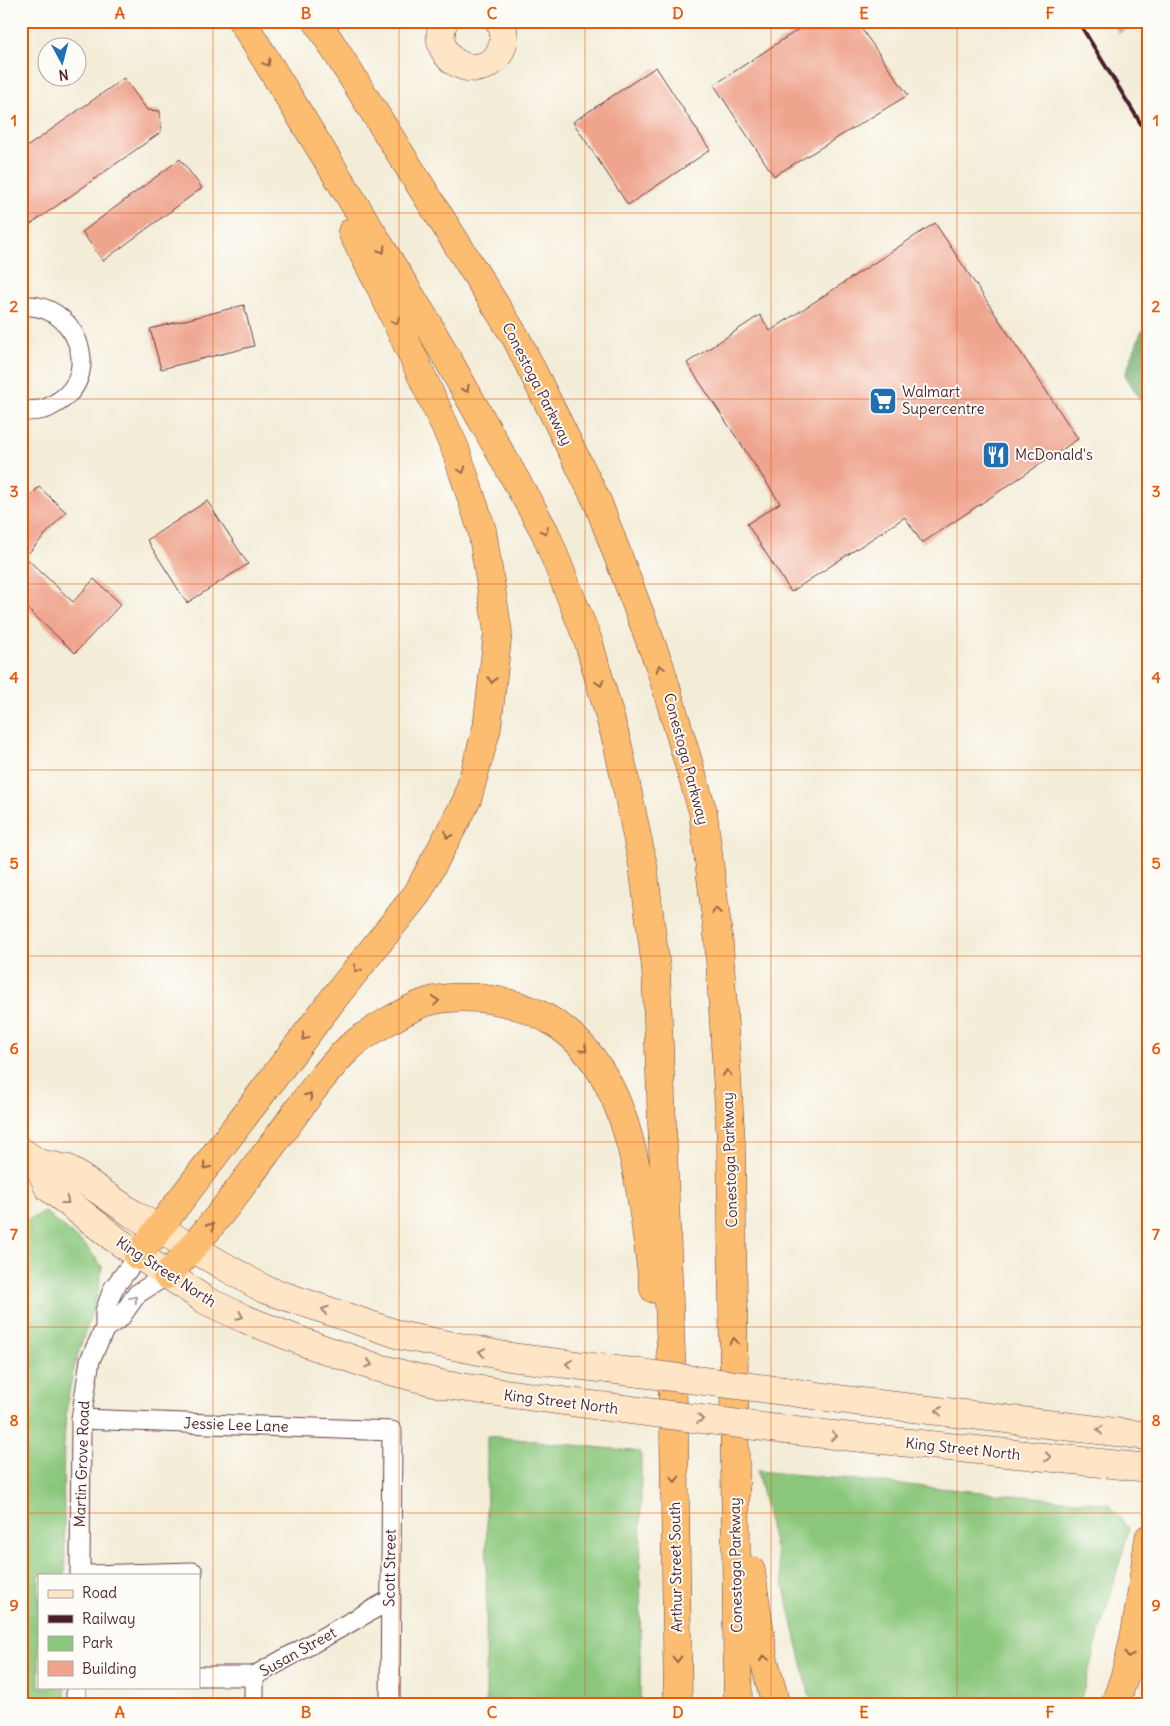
<svg xmlns="http://www.w3.org/2000/svg" width="1170" height="1726" font-family="Delius,sans-serif">
	<style>
		.green { fill: #8ac77c; stroke: #6a7354 }
		.forest { fill: #6fac6c; stroke: #5c664c }
		.building { fill: #efa48e }
		.lines { fill: none; stroke-linecap: round; stroke-linejoin: round }
		.street-casing { stroke: #633e45; stroke-width: 21 }
		.secondary-casing { stroke: #633e45; stroke-width: 29 }
		.highway-casing { stroke: #633e45; stroke-width: 29 }
		.street { stroke: #fff; stroke-width: 19 }
		.secondary { stroke: #fee5c5; stroke-width: 28 }
		.highway { stroke: #fcbd6f; stroke-width: 28 }
		.rail { stroke: #4a1f2b; stroke-width: 4 }
		.secondary-bridge-casing { stroke: #633e45; stroke-width: 29; stroke-linecap: butt }
		.secondary-bridge { stroke: #fee5c5; stroke-width: 28 }
		.oneway { stroke: #9a664a }
		.oneway2 { stroke: #a48278 }
		.oneway3 { stroke: #ae9aa0 }
		.grid { fill: none; stroke: #e8590c; stroke-width: 1; stroke-opacity: 0.55 }
		.labels { text-anchor: middle; stroke-width: 4; stroke-linejoin: round; paint-order: stroke }
		.street-label { font-size: 15px; fill: #4a1f2b; stroke: #fdfcf7 }
		.poi-label { font-size: 15px; fill: #4a1f2b; stroke: #fdfcf7; text-anchor: start }
		.neatline { fill: none; stroke: #e8590c; stroke-width: 2 }
		.grid-label { font-size: 16px; text-anchor: middle; font-weight: bold; fill: #e8590c }
	</style>
	<rect width="100%" height="100%" fill="#fdfcf7"/>
	<filter id="ink" filterUnits="userSpaceOnUse"><feTurbulence type="fractalNoise" baseFrequency=".02" numOctaves="2"/><feDisplacementMap in="SourceGraphic" scale="10" xChannelSelector="R" yChannelSelector="G"/><feConvolveMatrix kernelMatrix="1 2 1 2 8 2 1 2 1" color-interpolation-filters="sRGB"/></filter>
	<filter id="wash" filterUnits="userSpaceOnUse"><feTurbulence type="fractalNoise" baseFrequency=".0096" numOctaves="4" result="noise"/><feDisplacementMap in="SourceGraphic" scale="20" xChannelSelector="R" yChannelSelector="G"/><feGaussianBlur stdDeviation="1.12" result="paint"/><feColorMatrix in="noise" values="0 0 0 0 0 0 0 0 0 0 0 0 0 0 0 0 0 1.4 0 .05"/><feComposite in="paint" operator="in"/></filter>
	<g filter="url(#wash)">
		<rect width="100%" height="100%" fill="#f3ecd7"/>
		<!-- green -->
		<g class="green">
			<path d="M1112,21h24l-17,12z"/>
			<path d="M45,1212l40,33 17,21c-3,38 -21,70 -29,107 -15,60 -8,139 -8,202h-26v112h26v18h-44v-482z"/>
			<path d="M487,1436l154,16 -1,253h-154z"/>
			<path d="M757,1471l352,33 20,25 -50,176h-265l-5,-11z"/>
		</g>
		<!-- forest -->
		<path class="forest" d="M1149,327v87l-24,-39 16,-43z"/>
		<g id="blocks">
			<!-- building -->
			<g class="building">
				<path d="M811,21h45l52,74 -134,81 -60,-91z"/>
				<path d="M656,67l54,83 -82,55 -55,-83z"/>
				<path d="M124,78l23,32 13,1 1,21 -140,99v-80z"/>
				<path d="M180,159l22,29 -99,73 -21,-29z"/>
				<path d="M935,223l143,216 -156,104 -17,-26 -114,75 -44,-68 33,-21 -93,-140 73,-48 10,16z"/>
				<path d="M244,305l10,41 -93,23 -11,-40z"/>
				<path d="M39,487l27,25 -41,45 48,45 21,-23 27,25 -46,49 -54,-50v-98z"/>
				<path d="M207,501l41,63 -61,39 -40,-63z"/>
			</g>
		</g>
	</g>
	<g filter="url(#ink)">
		<use href="#blocks" fill-opacity="0" stroke="#633e45" stroke-width="1"/>
		<g class="lines">
			<!-- street casing -->
			<g class="street-casing">
				<g id="street">
					<path d="M21,306c53,-6 84,67 37,96 -4,2 -9,6 -14,7 -7,2 -16,2 -23,2"/>
					<path d="M105,1328l15,-10 17,-24 30,-19"/>
					<path d="M81,1419l311,12 -2,274"/>
					<path d="M80,1575l1,-156 9,-59 15,-32v-17l8,-22 25,-33"/>
					<path d="M89,1575l104,-3"/>
					<path d="M199,1676h55l136,-76"/>
					<path d="M254,1676v29"/>
					<path d="M76,1687v18"/>
				</g>
			</g>
			<!-- secondary casing -->
			<g class="secondary-casing">
				<g id="secondary">
					<path d="M444,21c-18,43 44,66 58,26 3,-9 3,-17 -3,-26"/>
					<path d="M21,1151l17,12 30,6 65,45 131,75 139,47 107,21 98,12"/>
					<path d="M38,1163l10,24 67,52 90,61 40,19 61,24 69,24 70,18 155,21"/>
					<path d="M784,1391l69,10 296,35"/>
					<path d="M786,1430l363,38"/>
				</g>
			</g>
			<!-- highway casing -->
			<g class="highway-casing">
				<g id="highway">
					<path d="M242,21l183,298 120,213 44,111 29,103 25,119 13,104 18,461 4,275"/>
					<path d="M317,21l199,317 82,165 62,164 43,145 16,131 12,200 7,562"/>
					<path d="M138,1256l196,-258 83,-104 50,-94 20,-72 11,-96 -16,-102 -27,-82 -74,-160 -29,-56"/>
					<path d="M167,1275c42,-43 76,-91 112,-139 22,-30 44,-63 71,-89 15,-13 58,-39 77,-45 15,-5 37,-5 52,-4 154,16 158,173 175,291"/>
					<path d="M751,1571l13,89 12,45"/>
					<path d="M1114,1705c22,-50 27,-113 35,-167"/>
				</g>
			</g>
			<!-- street -->
			<use href="#street" class="street"/>
			<!-- secondary -->
			<use href="#secondary" class="secondary"/>
			<!-- highway -->
			<use href="#highway" class="highway"/>
			<!-- rail -->
			<path class="rail" d="M1078,21l71,116"/>
			<!-- secondary-bridge casing -->
			<g class="secondary-bridge-casing">
				<g id="secondary-bridge">
					<path d="M608,1369l176,22"/>
					<path d="M600,1406l186,24"/>
				</g>
			</g>
			<!-- secondary-bridge -->
			<use href="#secondary-bridge" class="secondary-bridge"/>
		</g>
		<!-- one-way arrows -->
		<defs><path id="oneway-chevron" d="M-2-3.5L2.5 0L-2 3.5" fill="none" stroke-width="1.6" stroke-linecap="round" stroke-linejoin="round" transform="scale(1.25)"/></defs>
		<g class="oneway">
			<use href="#oneway-chevron" transform="translate(267 63) rotate(59)"/>
			<use href="#oneway-chevron" transform="translate(382 250) rotate(58)"/>
			<use href="#oneway-chevron" transform="translate(396 321) rotate(65)"/>
			<use href="#oneway-chevron" transform="translate(466 389) rotate(60)"/>
			<use href="#oneway-chevron" transform="translate(462 470) rotate(72)"/>
			<use href="#oneway-chevron" transform="translate(545 531) rotate(65)"/>
			<use href="#oneway-chevron" transform="translate(660 668) rotate(-108)"/>
			<use href="#oneway-chevron" transform="translate(492 680) rotate(97)"/>
			<use href="#oneway-chevron" transform="translate(600 683) rotate(74)"/>
			<use href="#oneway-chevron" transform="translate(448 835) rotate(118)"/>
			<use href="#oneway-chevron" transform="translate(716 911) rotate(-97)"/>
			<use href="#oneway-chevron" transform="translate(357 969) rotate(128)"/>
			<use href="#oneway-chevron" transform="translate(436 1001) rotate(-7)"/>
			<use href="#oneway-chevron" transform="translate(305 1037) rotate(127)"/>
			<use href="#oneway-chevron" transform="translate(584 1049) rotate(45)"/>
			<use href="#oneway-chevron" transform="translate(727 1073) rotate(-93)"/>
			<use href="#oneway-chevron" transform="translate(309 1096) rotate(-52)"/>
			<use href="#oneway-chevron" transform="translate(206 1166) rotate(128)"/>
			<use href="#oneway-chevron" transform="translate(211 1226) rotate(-51)"/>
			<use href="#oneway-chevron" transform="translate(734 1341) rotate(-91)"/>
			<use href="#oneway-chevron" transform="translate(675 1479) rotate(89)"/>
			<use href="#oneway-chevron" transform="translate(1129 1655) rotate(101)"/>
			<use href="#oneway-chevron" transform="translate(764 1658) rotate(-100)"/>
			<use href="#oneway-chevron" transform="translate(677 1659) rotate(89)"/>
		</g>
		<g class="oneway2">
			<use href="#oneway-chevron" transform="translate(66 1201) rotate(38)"/>
			<use href="#oneway-chevron" transform="translate(325 1310) rotate(-161)"/>
			<use href="#oneway-chevron" transform="translate(240 1316) rotate(24)"/>
			<use href="#oneway-chevron" transform="translate(482 1352) rotate(-169)"/>
			<use href="#oneway-chevron" transform="translate(369 1364) rotate(18)"/>
			<use href="#oneway-chevron" transform="translate(569 1364) rotate(-173)"/>
			<use href="#oneway-chevron" transform="translate(939 1411) rotate(-173)"/>
			<use href="#oneway-chevron" transform="translate(700 1419) rotate(7)"/>
			<use href="#oneway-chevron" transform="translate(1100 1430) rotate(-173)"/>
			<use href="#oneway-chevron" transform="translate(834 1436) rotate(6)"/>
			<use href="#oneway-chevron" transform="translate(1048 1457) rotate(5)"/>
		</g>
		<use class="oneway3" href="#oneway-chevron" transform="translate(134 1299) rotate(-50)"/>
	</g>
	<!-- grid -->
	<path class="grid" d="M213,21v1684M399,21v1684M585,21v1684M771,21v1684M957,21v1684M21,213h1128M21,399h1128M21,584h1128M21,770h1128M21,956h1128M21,1142h1128M21,1327h1128M21,1513h1128"/>
	<!-- icons -->
	<defs>
		<g id="supermarket-square" transform="scale(1.4375)"><rect x="-9" y="-9" width="18" height="18" rx="4" fill="#1f6fb2" stroke="#fdfcf7"/><path d="M-6-5.5h2.5l.6 2H6L4.5 2H-2.5L-4.4-4H-6ZM-1.5 3.2a1.3 1.3 0 1 0 .1 0ZM3 3.2a1.3 1.3 0 1 0 .1 0Z" fill="#fff"/></g>
		<g id="restaurant-square" transform="scale(1.4375)"><rect x="-9" y="-9" width="18" height="18" rx="4" fill="#1f6fb2" stroke="#fdfcf7"/><path d="M-5-6h1v4h1v-4h1v4h1v-4h1v5L-1.5 .5V6h-2V.5L-5-1ZM5-6V6H3V1.5H1.5Q1.5-4 5-6Z" fill="#fff"/></g>
	</defs>
	<g fill-rule="evenodd">
		<use href="#supermarket-square" x="883" y="401"/>
		<use href="#restaurant-square" x="996" y="455"/>
	</g>
	<g class="labels">
		<!-- street labels -->
		<g class="street-label">
			<text transform="translate(537 384) rotate(63)" y="5">Conestoga Parkway</text>
			<text transform="translate(686 759) rotate(75)" y="5">Conestoga Parkway</text>
			<text transform="translate(730 1160) rotate(-92)" y="5">Conestoga Parkway</text>
			<text transform="translate(166 1272) rotate(33)" y="5">King Street North</text>
			<text transform="translate(561 1402) rotate(7)" y="5">King Street North</text>
			<text transform="translate(236 1425) rotate(2)" y="5">Jessie Lee Lane</text>
			<text transform="translate(963 1449) rotate(6)" y="5">King Street North</text>
			<text transform="translate(82 1464) rotate(-88)" y="5">Martin Grove Road</text>
			<text transform="translate(736 1565) rotate(-91)" y="5">Conestoga Parkway</text>
			<text transform="translate(676 1567) rotate(-91)" y="5">Arthur Street South</text>
			<text transform="translate(390 1568) rotate(-89)" y="5">Scott Street</text>
			<text transform="translate(298 1652) rotate(-29)" y="5">Susan Street</text>
		</g>
		<!-- poi labels -->
		<g class="poi-label">
			<text x="902" y="397">Walmart<tspan x="902" dy="17">Supercentre</tspan></text>
			<text x="1015" y="460">McDonald's</text>
		</g>
	</g>
	<!-- margin -->
	<rect width="1170" height="1726" fill="none" stroke="#fdfcf7" stroke-width="55"/>
	<!-- legend -->
	<rect x="38" y="1574" width="162" height="115" fill="#fdfcf7" stroke="#b5a4a5"/>
	<rect x="48" y="1590" width="25" height="8" fill="#fee5c5" stroke="#b5a4a5"/>
	<text x="82" y="1598" font-size="15" fill="#4a1f2b">Road</text>
	<rect x="48" y="1615" width="25" height="8" fill="#4a1f2b" stroke="#b5a4a5"/>
	<text x="82" y="1624" font-size="15" fill="#4a1f2b">Railway</text>
	<rect x="48" y="1636" width="25" height="15" fill="#8ac77c" stroke="#b5a4a5"/>
	<text x="82" y="1648" font-size="15" fill="#4a1f2b">Park</text>
	<rect x="48" y="1661" width="25" height="15" fill="#efa48e" stroke="#b5a4a5"/>
	<text x="82" y="1674" font-size="15" fill="#4a1f2b">Building</text>
	<!-- north arrow -->
	<g transform="translate(62 62) rotate(173)"><circle r="24" fill="#fdfcf7" stroke="#b5a4a5"/>
	<path d="M0-4L9 19L0 12L-9 19Z" fill="#1f6fb2"/>
	<text y="-8" font-size="14" font-weight="bold" text-anchor="middle" fill="#4a1f2b">N</text>
	</g>
	<rect x="28" y="28" width="1114" height="1670" class="neatline"/>
	<g class="grid-label">
		<text x="120" y="19">A</text>
		<text x="306" y="19">B</text>
		<text x="492" y="19">C</text>
		<text x="678" y="19">D</text>
		<text x="864" y="19">E</text>
		<text x="1050" y="19">F</text>
		<text x="14" y="126">1</text>
		<text x="1156" y="126">1</text>
		<text x="14" y="312">2</text>
		<text x="1156" y="312">2</text>
		<text x="14" y="497">3</text>
		<text x="1156" y="497">3</text>
		<text x="14" y="683">4</text>
		<text x="1156" y="683">4</text>
		<text x="14" y="869">5</text>
		<text x="1156" y="869">5</text>
		<text x="14" y="1054">6</text>
		<text x="1156" y="1054">6</text>
		<text x="14" y="1240">7</text>
		<text x="1156" y="1240">7</text>
		<text x="14" y="1426">8</text>
		<text x="1156" y="1426">8</text>
		<text x="14" y="1611">9</text>
		<text x="1156" y="1611">9</text>
		<text x="120" y="1718">A</text>
		<text x="306" y="1718">B</text>
		<text x="492" y="1718">C</text>
		<text x="678" y="1718">D</text>
		<text x="864" y="1718">E</text>
		<text x="1050" y="1718">F</text>
	</g>
</svg>
